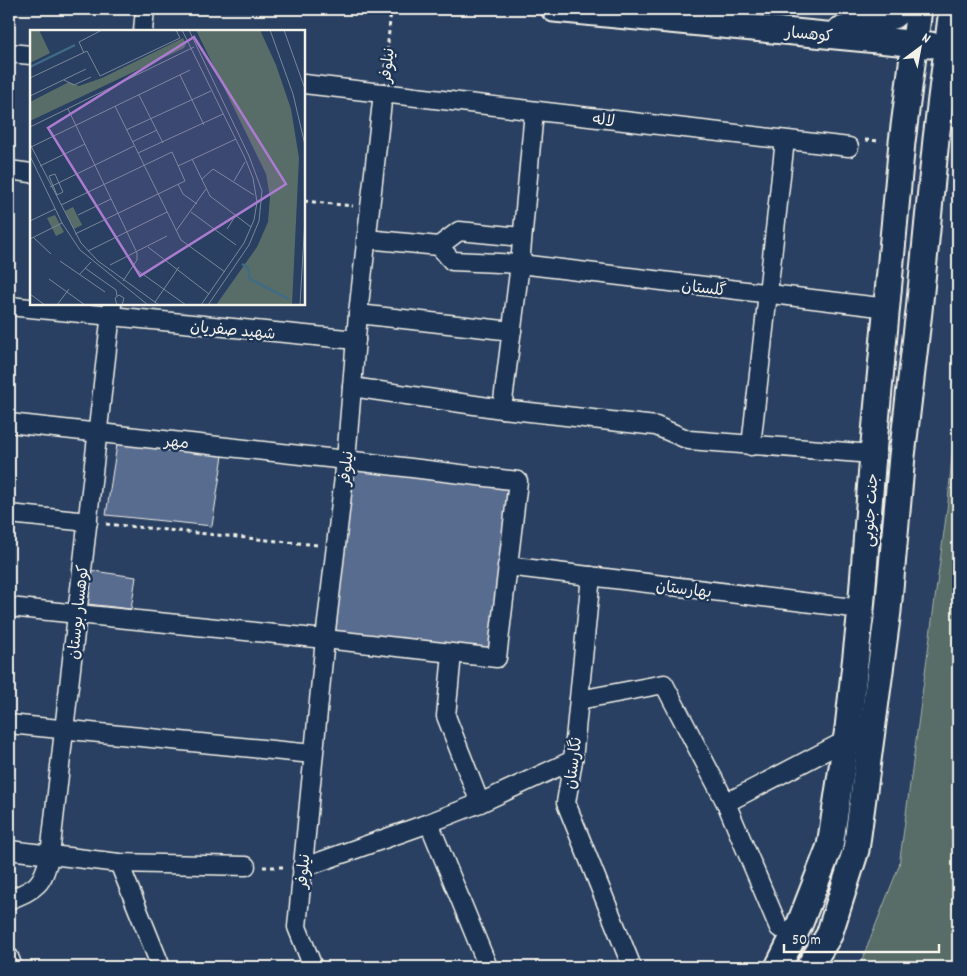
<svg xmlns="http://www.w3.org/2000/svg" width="967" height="976" font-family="Dekko,'Playpen Sans Arabic',sans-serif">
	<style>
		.green { fill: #586d68; stroke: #a6afa8 }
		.building { fill: #596c90; stroke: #f4f1e8 }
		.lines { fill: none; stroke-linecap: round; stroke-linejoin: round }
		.minor-casing { stroke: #f4f1e8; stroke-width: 21 }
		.secondary-casing { stroke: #f4f1e8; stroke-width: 29 }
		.path { stroke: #f4f1e8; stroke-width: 3; stroke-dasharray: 4 4; stroke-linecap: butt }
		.minor { stroke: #1d3557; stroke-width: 18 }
		.secondary { stroke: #1d3557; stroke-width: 25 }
		.labels { text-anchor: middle; stroke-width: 5; stroke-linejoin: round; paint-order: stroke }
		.street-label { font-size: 16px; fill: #f4f1e8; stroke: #1d3557 }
		.inset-river { fill: none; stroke: #406b86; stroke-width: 2.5 }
		.inset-road { fill: none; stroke: #7a8798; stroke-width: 1 }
		.view { fill: #ab7bcf; fill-opacity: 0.15; stroke: #ab7bcf; stroke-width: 2.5 }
		.inset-edge { fill: none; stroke: #f4f1e8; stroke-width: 2.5 }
	</style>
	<rect width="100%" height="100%" fill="#294062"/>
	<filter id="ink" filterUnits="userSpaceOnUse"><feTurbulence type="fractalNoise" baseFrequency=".02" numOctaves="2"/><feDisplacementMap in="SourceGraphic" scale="10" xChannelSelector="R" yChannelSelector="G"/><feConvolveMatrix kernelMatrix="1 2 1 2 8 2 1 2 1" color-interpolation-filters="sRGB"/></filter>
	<g filter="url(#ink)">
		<!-- green -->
		<g class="green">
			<path d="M799,9h108l-21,10z"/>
			<path d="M958,385v582h-99l40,-101 49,-364z"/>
		</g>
		<!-- building -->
		<g class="building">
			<path d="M118,438l106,11 -12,77 -106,-11z"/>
			<path d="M354,467l157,17 -20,168 -156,-21z"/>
			<path d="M93,571l43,6 -5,32 -43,-5z"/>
		</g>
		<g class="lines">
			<!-- minor casing -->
			<g class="minor-casing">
				<g id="minor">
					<path d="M143,31l2,-22"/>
					<path d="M9,53l22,2"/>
					<path d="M304,84l545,63"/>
					<path d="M9,170l22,3"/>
					<path d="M366,239l73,7 13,15 68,3 368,44"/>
					<path d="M439,246l20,-15 63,6"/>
					<path d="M9,306l347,34"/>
					<path d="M358,314l154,17"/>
					<path d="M352,387l150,22 154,17 33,14 184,14"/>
					<path d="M502,409l18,-145 14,-153"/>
					<path d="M9,423l337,37 172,21 -21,177 -172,-19 -316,-32"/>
					<path d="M751,446l34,-306"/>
					<path d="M9,514l79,8"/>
					<path d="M507,566l354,43"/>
					<path d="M591,576l-18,184 -7,43 66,164"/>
					<path d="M452,654l-6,62 34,87"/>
					<path d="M579,700l85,-16 62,119 53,125"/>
					<path d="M9,724l304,30"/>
					<path d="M726,803l111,-58"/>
					<path d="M429,823l59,144"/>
					<path d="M9,850l110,13 127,3"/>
					<path d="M119,863l42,104"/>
					<path d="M302,868l127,-45 51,-20 93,-43"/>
					<path d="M9,900c28,-12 33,-14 41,-45l62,-551"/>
					<path d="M9,957l4,10"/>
					<path d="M313,967l-16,-40 28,-288 21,-179 12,-146 25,-221"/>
				</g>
			</g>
			<!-- secondary casing -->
			<g class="secondary-casing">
				<g id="secondary">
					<path d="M554,9l376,36"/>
					<path d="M840,30l53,-14 8,-7"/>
					<path d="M778,967l22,-44 30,-77 18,-118 13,-119 12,-155 29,-312 17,-133"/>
					<path d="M809,967l20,-32 27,-85 32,-239 14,-155 17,-145 17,-172 16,-130"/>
				</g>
			</g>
			<!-- path -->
			<g class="path">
				<path d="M385,75l6,-66"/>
				<path d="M865,140l16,1"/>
				<path d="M304,201l49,5"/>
				<path d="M106,524l212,21"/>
				<path d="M263,867h21"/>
			</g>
			<!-- minor -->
			<use href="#minor" class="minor"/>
			<!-- secondary -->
			<use href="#secondary" class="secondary"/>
		</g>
	</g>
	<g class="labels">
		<!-- street labels -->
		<g class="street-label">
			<text transform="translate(809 33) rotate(5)" y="6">کوهسار</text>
			<text transform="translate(386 65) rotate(-84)" y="6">نیلوفر</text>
			<text transform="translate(604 119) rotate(7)" y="6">لاله</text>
			<text transform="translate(704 287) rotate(7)" y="6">گلستان</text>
			<text transform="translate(233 329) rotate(5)" y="6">شهید صفریان</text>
			<text transform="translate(177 441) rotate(6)" y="6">مهر</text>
			<text transform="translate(345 468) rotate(-84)" y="6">نیلوفر</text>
			<text transform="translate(869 510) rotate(-86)" y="6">جنت جنوبی</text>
			<text transform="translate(684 588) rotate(7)" y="6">بهارستان</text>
			<text transform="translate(77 612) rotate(-84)" y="6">کوهسار بوستان</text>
			<text transform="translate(572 763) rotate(-83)" y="6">نگارستان</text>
			<text transform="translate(302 871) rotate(-85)" y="6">نیلوفر</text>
		</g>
	</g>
	<!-- overview -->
	<g transform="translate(30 30)">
		<rect width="275" height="275" fill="#294062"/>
		<path d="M0,0h9l11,23 -20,10zM166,0h64l16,35 15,44 8,49 -7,147h-76l41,-58 11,-25 2,-25 -4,-23zM153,8l3,6 -2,4 -154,73v-19l39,-20 10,4 23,-8zM43,177l9,18 -8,4 -9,-18zM25,185l9,17 -8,4 -9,-18z" fill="#586d68"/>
		<path class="inset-river" d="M0,37l45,-22M212,234l6,4 2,11 39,20"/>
		<path class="inset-road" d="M152,0l63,128 8,20 4,24 -3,18 -10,23 -43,62M159,0l60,126 13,35 -3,30 -10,24 -41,60M240,0l23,64 12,51M254,0l21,59M54,23l-5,-11 23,-12M150,45l24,50M0,48l57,-27 13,25 80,-38 -4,-8M34,50l10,5 17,-8M109,65l24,48M0,66l56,-27M85,76l66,134 44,32M38,79l69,144v7l-14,21M0,97l164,-80M96,100l85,-39M102,112l25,-12M0,114l51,99 17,18 61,44M1,117l159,-77M108,123l85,-39M0,126l32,67 18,27 68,55M162,129l18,37 41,31M10,136l45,-22M148,136l58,-27M25,144l8,18 -6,3 -8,-19zM172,149l11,-10 41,26M204,151l11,-19M148,154l5,10 14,10M20,157l84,-41M31,175l111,-53 13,29 -110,53M161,182l45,33M48,185l33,-16M0,191l25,-12M197,199l9,-14M146,201l30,-42M3,207l18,17M0,209l32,-16M118,217l61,47M58,221l79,-39M30,231l45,31M80,235l57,-29M55,238l31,22 1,6M107,240l49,35M49,245l12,-13M19,249l36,26M0,264l15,11M125,272l24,-35M27,275l12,-16M87,275l-2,-7 4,-3 5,3 -2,7M270,275l5,-87"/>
		<path class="view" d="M164,7l92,147 -146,92 -92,-148z"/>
		<rect width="275" height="275" class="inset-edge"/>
	</g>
	<!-- margin -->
	<rect width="967" height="976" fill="none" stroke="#1d3557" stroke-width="30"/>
	<rect x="15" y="15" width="937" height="946" fill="none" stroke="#f4f1e8" stroke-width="2" filter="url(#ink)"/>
	<!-- north arrow -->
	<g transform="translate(920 48) rotate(32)" stroke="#1d3557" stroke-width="4" paint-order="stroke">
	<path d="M0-4L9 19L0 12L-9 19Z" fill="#f4f1e8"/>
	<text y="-8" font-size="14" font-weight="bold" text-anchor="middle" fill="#f4f1e8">N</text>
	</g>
	<!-- scale -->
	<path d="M784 944v8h155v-8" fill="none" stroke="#f4f1e8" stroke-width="2.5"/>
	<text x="792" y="944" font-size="15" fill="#f4f1e8" stroke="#1d3557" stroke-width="4" paint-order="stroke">50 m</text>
</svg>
